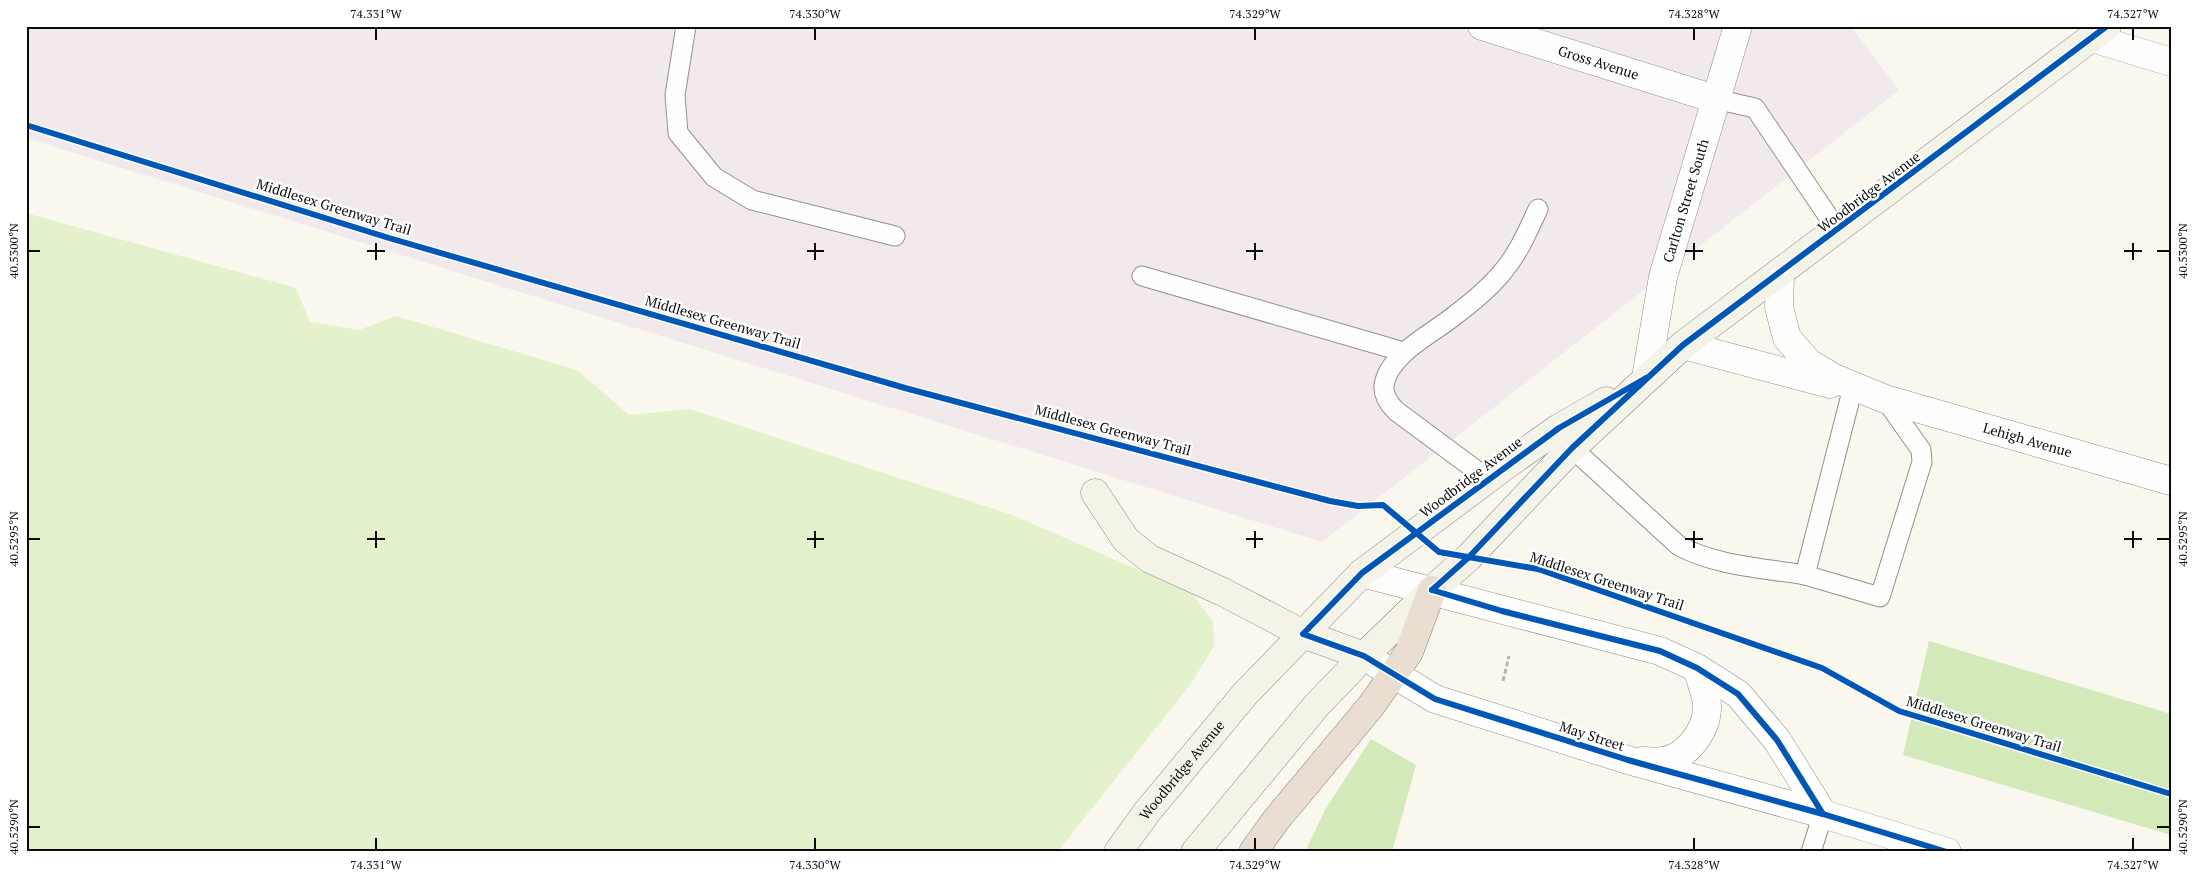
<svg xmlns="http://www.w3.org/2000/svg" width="2197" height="878" font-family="'PT Serif',serif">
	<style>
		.industrial { fill: #f1e9ec }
		.green { fill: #e3f1cc }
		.forest { fill: #d3e9b9 }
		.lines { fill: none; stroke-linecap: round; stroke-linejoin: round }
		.service-casing { stroke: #93918d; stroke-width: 21 }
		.minor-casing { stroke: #93918d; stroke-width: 29 }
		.secondary-casing { stroke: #898884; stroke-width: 29 }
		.motorway-casing { stroke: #807f7a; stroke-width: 29 }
		.path { stroke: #b7b6b5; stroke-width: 3; stroke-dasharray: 5 2.5; stroke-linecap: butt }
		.service { stroke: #fefefc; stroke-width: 19 }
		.minor { stroke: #fefefc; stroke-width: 28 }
		.secondary { stroke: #f4f3e8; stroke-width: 28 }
		.motorway { stroke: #eaded2; stroke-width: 28 }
		.cycleway-casing { stroke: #fff; stroke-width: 9 }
		.cycleway { stroke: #0057b8; stroke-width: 6 }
		.ticks { fill: none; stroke: #0b0b0b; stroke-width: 2 }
		.labels { text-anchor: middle; stroke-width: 5; stroke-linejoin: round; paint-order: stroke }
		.street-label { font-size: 14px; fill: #0b0b0b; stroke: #fff }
		.neatline { fill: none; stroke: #0b0b0b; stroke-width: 2 }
		.ticks-label { font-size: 12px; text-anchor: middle; fill: #0b0b0b }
	</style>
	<rect width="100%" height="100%" fill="#faf7ee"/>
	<!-- industrial -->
	<path class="industrial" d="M26,26h1825l48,64 -577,452 -1296,-404z"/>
	<!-- green -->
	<path class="green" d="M26,213l270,75 14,34 49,8 37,-14 181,54 52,45 60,-6 323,106 180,78 21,29 1,24 -23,38 -134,168h-1031z"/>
	<!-- forest -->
	<g class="forest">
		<path d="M1929,641l242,73v121l-268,-80z"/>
		<path d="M1371,739l45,26 -24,87h-87l20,-42z"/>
	</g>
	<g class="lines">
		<!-- service casing -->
		<g class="service-casing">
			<g id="service">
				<path d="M686,26l-11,69 3,38 36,44 38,23 143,36"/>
				<path d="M1715,99l40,9 83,123"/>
				<path d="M1142,276l262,76"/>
				<path d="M1852,391l-47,184 75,22 42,-135 -1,-12 -36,-51"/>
				<path d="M1572,448l107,98c38,20 84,22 126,29"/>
				<path d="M1488,479l-92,-68c-7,-7 -13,-15 -12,-26 5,-31 48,-51 70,-69 16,-12 33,-26 46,-41 17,-19 27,-42 38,-66"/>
				<path d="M1811,852l12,-38"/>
			</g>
		</g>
		<!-- minor casing -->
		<g class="minor-casing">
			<g id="minor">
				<path id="s1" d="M1482,26l233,73"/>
				<path d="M2092,38l79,24"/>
				<path id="s2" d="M1780,274l-1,33 8,31 22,25 25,15 51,21 286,82"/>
				<path d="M1683,345l147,39"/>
				<path id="s3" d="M1646,378l17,-101 75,-251"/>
				<path d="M1362,573l298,78 37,17 41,26 39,46 46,74"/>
				<path d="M1364,656l71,43 193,61 195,54 124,38"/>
				<path d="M1642,761c6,0 13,1 20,0 23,-2 44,-29 45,-52 1,-13 -7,-29 -10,-41"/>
			</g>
		</g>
		<!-- secondary casing -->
		<g class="secondary-casing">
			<g id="secondary">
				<path d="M1095,493l31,47 24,19 73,33 80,42 61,22"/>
				<path id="s4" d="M1118,852l29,-40 98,-118 117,-121 147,-110 50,-35 47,-27"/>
				<path d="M1195,852l121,-146 48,-50 68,-66 37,-33 103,-109 111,-103 424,-319"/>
			</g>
		</g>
		<!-- motorway casing -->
		<g class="motorway-casing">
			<path id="motorway" d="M1253,852l23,-32 95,-114 38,-54 23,-62"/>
		</g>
		<!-- path -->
		<path class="path" d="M1503,681l6,-25"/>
		<!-- service -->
		<use href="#service" class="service"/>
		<!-- minor -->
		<use href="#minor" class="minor"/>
		<!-- secondary -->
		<use href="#secondary" class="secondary"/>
		<!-- motorway -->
		<use href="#motorway" class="motorway"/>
		<!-- cycleway casing -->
		<g class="cycleway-casing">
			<g id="cycleway">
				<path d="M26,125l363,113 516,150 425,113 28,5 25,-1 56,47 99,17 284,99 77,43 272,83"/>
				<path d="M1646,378l-87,50 -197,145 -59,61 61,22 71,43 193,61 195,54 124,38"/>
				<path d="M1432,590l37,-33 103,-109 111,-103 424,-319"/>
				<path d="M1432,590l70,21 158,40 37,17 41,26 39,46 46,74"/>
			</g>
		</g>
		<!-- cycleway -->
		<use href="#cycleway" class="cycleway"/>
	</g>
	<!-- ticks -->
	<path class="ticks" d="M376,28v12M815,28v12M1255,28v12M1694,28v12M2133,28v12M376,243v17M815,243v17M1255,243v17M1694,243v17M2133,243v17M28,251h12M367,251h18M807,251h17M1246,251h17M1685,251h18M2124,251h18M2157,251h13M376,531v17M815,531v17M1255,531v17M1694,531v17M2133,531v17M28,539h12M367,539h18M807,539h17M1246,539h17M1685,539h18M2124,539h18M2157,539h13M28,827h12M2157,827h13M376,838v12M815,838v12M1255,838v12M1694,838v12M2133,838v12"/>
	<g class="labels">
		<!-- street labels -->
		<g class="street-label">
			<text dy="5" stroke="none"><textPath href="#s1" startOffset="122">Gross Avenue</textPath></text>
			<text transform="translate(1869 192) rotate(-37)" y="5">Woodbridge Avenue</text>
			<text dy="5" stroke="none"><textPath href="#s3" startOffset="182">Carlton Street South</textPath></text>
			<text transform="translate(334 207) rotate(17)" y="5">Middlesex Greenway Trail</text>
			<text transform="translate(723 322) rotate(16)" y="5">Middlesex Greenway Trail</text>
			<text transform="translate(1113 430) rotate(15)" y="5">Middlesex Greenway Trail</text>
			<text dy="5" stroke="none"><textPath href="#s2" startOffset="331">Lehigh Avenue</textPath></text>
			<text transform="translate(1471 477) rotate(-37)" y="5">Woodbridge Avenue</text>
			<text transform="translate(1607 581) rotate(18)" y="5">Middlesex Greenway Trail</text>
			<text transform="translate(1984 724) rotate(17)" y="5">Middlesex Greenway Trail</text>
			<text transform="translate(1592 736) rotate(18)" y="5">May Street</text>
			<text dy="5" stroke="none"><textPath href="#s4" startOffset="104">Woodbridge Avenue</textPath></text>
		</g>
	</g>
	<!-- border -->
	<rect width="2197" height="878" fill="none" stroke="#ffffff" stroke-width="55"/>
	<rect x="28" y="28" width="2142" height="822" class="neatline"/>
	<g class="ticks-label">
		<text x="376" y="18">74.331°W</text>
		<text x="815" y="18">74.330°W</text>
		<text x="1255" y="18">74.329°W</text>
		<text x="1694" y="18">74.328°W</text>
		<text x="2133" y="18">74.327°W</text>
		<text transform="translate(14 251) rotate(-90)" y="4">40.5300°N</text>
		<text transform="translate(2183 251) rotate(-90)" y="4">40.5300°N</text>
		<text transform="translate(14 539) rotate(-90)" y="4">40.5295°N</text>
		<text transform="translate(2183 539) rotate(-90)" y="4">40.5295°N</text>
		<text transform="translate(14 827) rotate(-90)" y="4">40.5290°N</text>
		<text transform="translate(2183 827) rotate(-90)" y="4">40.5290°N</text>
		<text x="376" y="869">74.331°W</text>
		<text x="815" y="869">74.330°W</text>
		<text x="1255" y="869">74.329°W</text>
		<text x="1694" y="869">74.328°W</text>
		<text x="2133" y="869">74.327°W</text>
	</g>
</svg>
